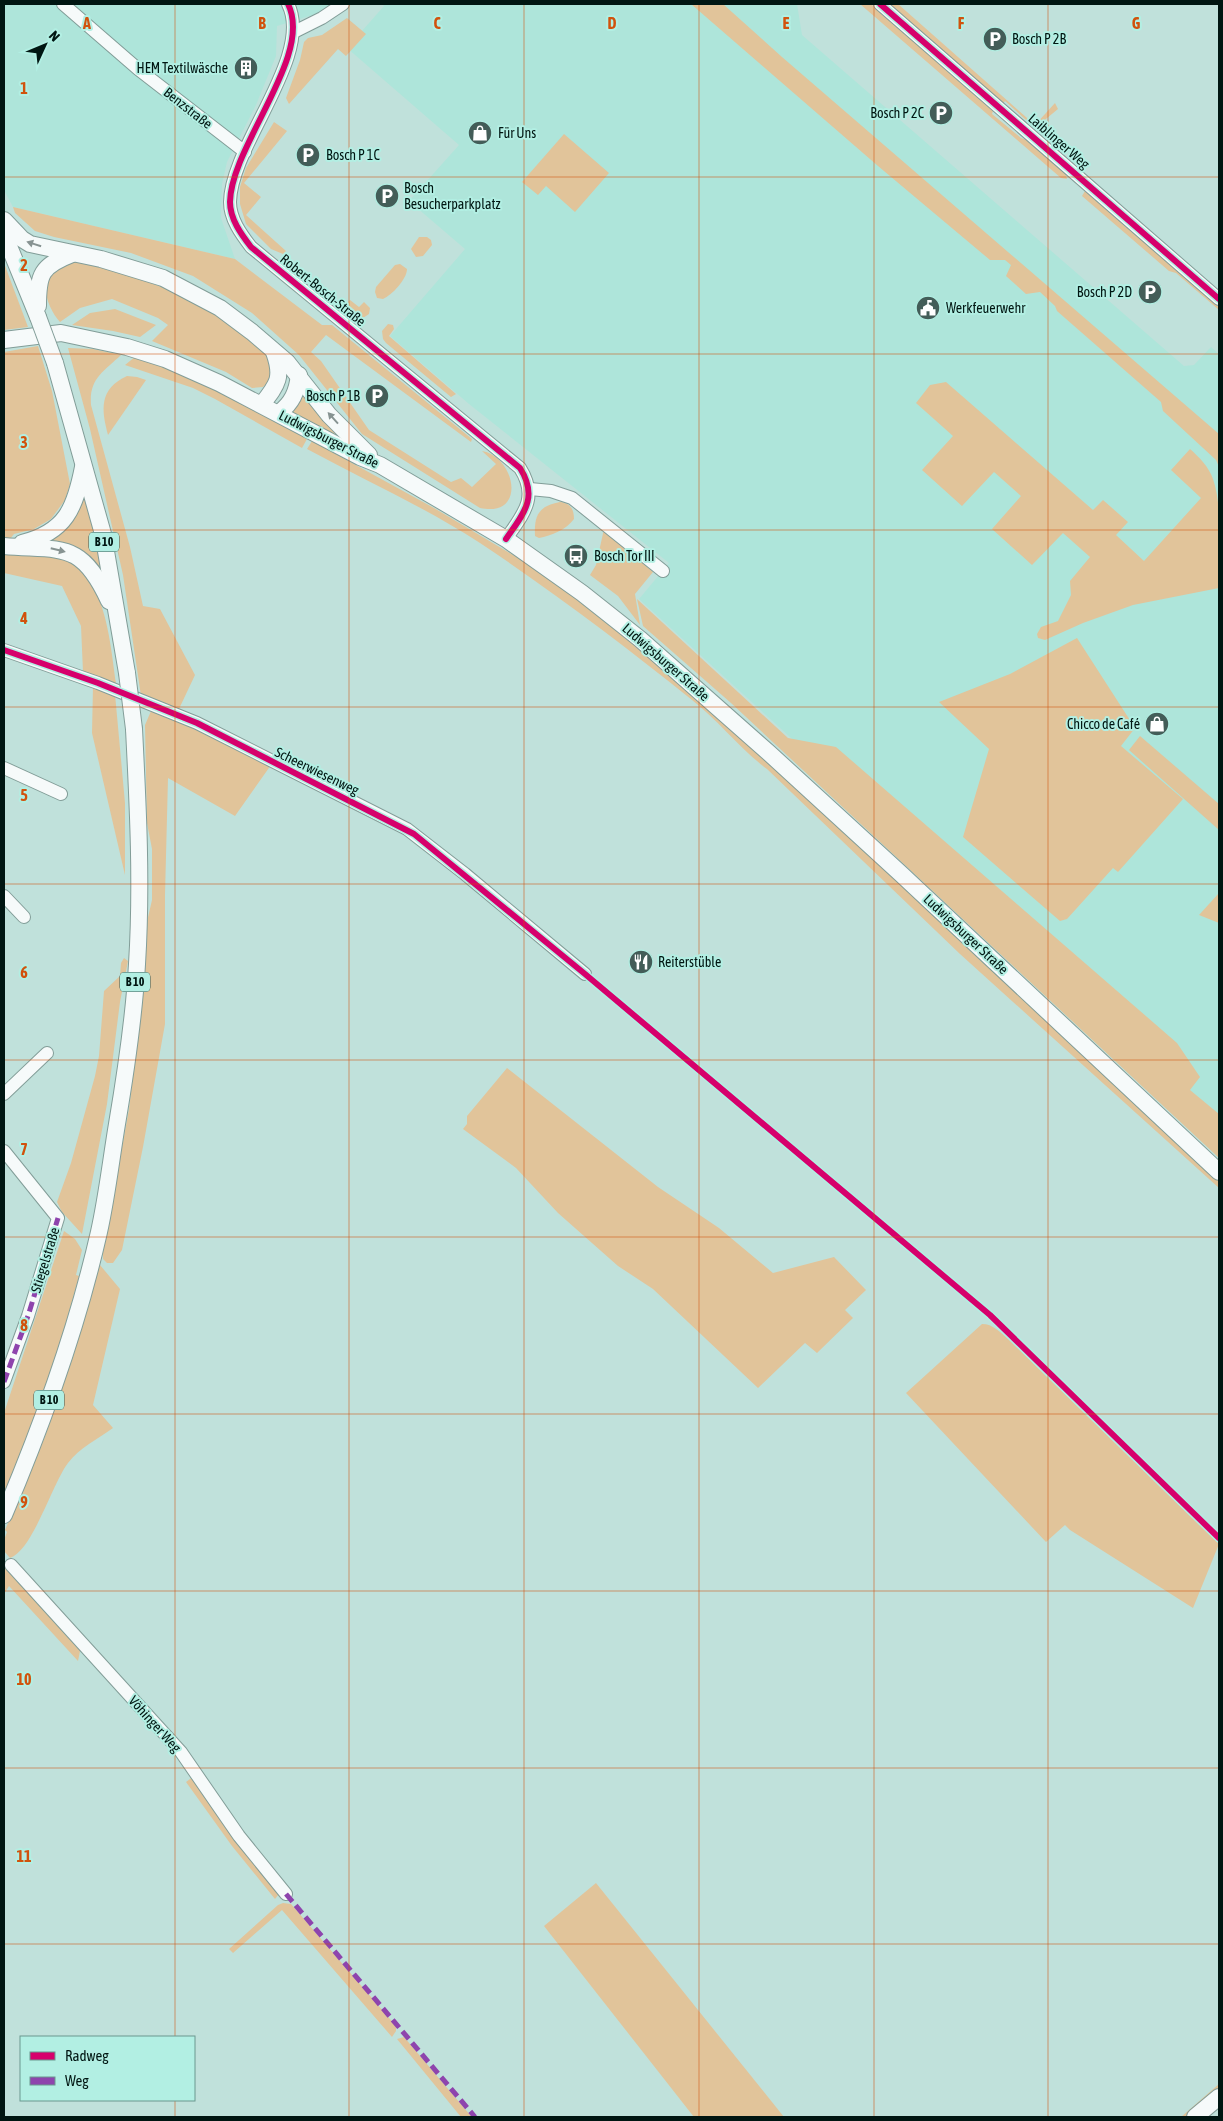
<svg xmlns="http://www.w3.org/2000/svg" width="1223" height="2121" font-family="'Asap Condensed',sans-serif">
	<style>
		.built { fill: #aee5da }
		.green { fill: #e1c49a }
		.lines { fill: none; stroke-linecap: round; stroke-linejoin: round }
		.minor-casing { stroke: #829d98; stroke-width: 14 }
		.major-casing { stroke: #829d98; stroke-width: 18 }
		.minor { stroke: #f6fafa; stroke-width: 12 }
		.major { stroke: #f6fafa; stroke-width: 16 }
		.major-bridge-casing { stroke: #829d98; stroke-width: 18; stroke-linecap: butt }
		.major-bridge { stroke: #f6fafa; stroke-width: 16 }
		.quiet { stroke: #8e44ad; stroke-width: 5; stroke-dasharray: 10 5; stroke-linecap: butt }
		.cycleway-casing { stroke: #b2efe3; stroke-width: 9 }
		.cycleway { stroke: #d6006c; stroke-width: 6 }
		.oneway { fill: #879392 }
		.grid { fill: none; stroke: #d1520d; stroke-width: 1; stroke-opacity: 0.55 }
		.labels { text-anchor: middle; stroke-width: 4; stroke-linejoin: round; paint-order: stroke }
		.shield { fill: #b2efe3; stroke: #355751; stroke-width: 1 }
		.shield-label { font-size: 12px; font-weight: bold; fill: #001612 }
		.poi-label { font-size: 14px; fill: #001612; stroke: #b2efe3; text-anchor: start }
		.street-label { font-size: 14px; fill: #001612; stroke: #b2efe3 }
		.grid-label { font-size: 16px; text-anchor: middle; font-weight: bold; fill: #d1520d; stroke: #b2efe3; stroke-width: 4; stroke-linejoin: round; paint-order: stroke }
	</style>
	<rect width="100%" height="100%" fill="#c0e1db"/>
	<!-- built -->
	<g class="built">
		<path d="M4,4h326l-14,10 -39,12 -1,30 -20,49 -29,57 -5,22 -1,34 14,41 -222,-52 -9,-17z"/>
		<path d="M382,4h415l5,31 382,331 10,-1 17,-18 8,7v784l-278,-263 -302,-276 30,-36 -200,-159 -79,-68 75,-87 -56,-48 50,-56 -112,-97 37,-42z"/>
	</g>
	<!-- green -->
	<g class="green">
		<path d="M691,4h32l59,53 437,377v33l-3,-7 -53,-49 -2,-9 -104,-91 -2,-5 -15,-14 -14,2 -20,-18 5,-11 -6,-5h-15l-112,-94z"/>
		<path d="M860,4h11l122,107 -1,3 29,24 8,3 36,31 2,7 -6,-1z"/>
		<path d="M889,4h9l137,121 20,-22 3,6 -23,19 -30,-27 -2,3z"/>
		<path d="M347,18l19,16 -20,22 -8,-7 -49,55 -3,-6 14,-38 4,-18 4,-4 14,-3z"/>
		<path d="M274,122l13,9 -43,52 17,14 -15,18 40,36 -3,3 -12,-5 -25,-25 -6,-20v-17l6,-19z"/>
		<path d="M564,134l45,39 -34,39 -29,-26 -8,9 -16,-13z"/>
		<path d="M1085,191l134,116v3l-43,-37 -7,-2 -87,-75z"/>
		<path d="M13,207l222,52 87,66h10l140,114 -1,3 -145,-107 -15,17 10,9 48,69 82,52 10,-4 11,9 24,-23 -14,-13c34,6 45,67 -2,57l-118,-74 -63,-79 -47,-42 -59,-37 -62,-23 -77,-16 -19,-6 -20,-18z"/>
		<path d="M419,237h8l4,3 1,5 -9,11 -7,1 -5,-8z"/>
		<path d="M75,262c68,13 155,45 200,101l-3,16 -9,8 -11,1 -26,-16 -74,-31 16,-16 -10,-7 -46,-19 -32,9 -20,14c-11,-12 -22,-38 -7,-51 5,-6 14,-8 22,-9z"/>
		<path d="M4,263l24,64 -24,3z"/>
		<path d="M400,264l7,5c0,10 -15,26 -24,30l-6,-1 -2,-6 1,-5 19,-22z"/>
		<path d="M350,300l9,7 5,-5 6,6 -1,6 -6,4h-7l-11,-12z"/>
		<path d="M115,309l41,16 -16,12 -27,-6 -41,-6 18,-12z"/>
		<path d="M388,324l5,1 1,4 -5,7 67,58 -5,3 -65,-54 -3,-4 -1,-8z"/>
		<path d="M38,346l14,45 18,93 -5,16 -14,19 -17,10 -20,5 -4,5h-6v-187z"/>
		<path d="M68,348l25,1 28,6c-18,17 -32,24 -30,50l39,142 13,59 17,3 35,66 -17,36 -37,-15 -18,-121 -33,-146z"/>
		<path d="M136,356l82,33 89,50 -5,9 -87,-49 -22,-11 -68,-23z"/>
		<path d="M127,376l10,1 9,3 -38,55c-7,-26 -9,-46 19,-59z"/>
		<path d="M946,382l147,128 10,-10 25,22 -12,13 28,26 57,-63 -30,-28 19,-21c9,8 19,18 23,30 10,29 6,78 6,109l-86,17 -50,18 -38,17 -7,-2 -1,-4 4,-7 17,-6 13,-26 -1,-14 20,-24 -27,-24 -31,32 -40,-36 29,-33 -27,-24 -32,34 -40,-36 31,-34 -37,-33 14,-18z"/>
		<path d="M298,385l82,80 -101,-52z"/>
		<path d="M312,441l122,67 96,57 56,40 116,93 517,481v9l-259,-234 -193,-185c-27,-20 -48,-48 -75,-69 -67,-54 -140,-109 -212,-157 -55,-36 -116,-63 -173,-94z"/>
		<path d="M82,498h3l4,8 14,61 -2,4 -50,-32z"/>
		<path d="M560,502c10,1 14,7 14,17 -7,10 -23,17 -35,19l-4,-2c-1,-20 3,-30 25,-34z"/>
		<path d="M604,529l49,43 -18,22 5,31 -22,-29 -28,-21 6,-10z"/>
		<path d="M4,554c16,1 43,-1 58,4 44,16 48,84 54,125l-33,-11 -2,-46 -19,-40 -58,-13z"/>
		<path d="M637,599l151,139 48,9 341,296 23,34 -10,13 29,24v44l-488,-455 -88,-77z"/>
		<path d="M1077,638l58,90 -14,18 62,53 -65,73 -5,-4 -46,51 -7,2 -97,-84 26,-88 -50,-47 71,-28z"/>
		<path d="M93,686l22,8 10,109v72l-33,-142z"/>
		<path d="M151,711l44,18 76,36 -36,51 -67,-38 -3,117v129l-22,123 -21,103 -9,13h-6l-4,-4v-7l26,-143 9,-75 8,-108 6,-26v-51l-5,-26 -2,-98z"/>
		<path d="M1140,736l79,68v26l-90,-80z"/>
		<path d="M1219,893v30l-20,-8z"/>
		<path d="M124,958l4,3 -8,41 -13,102 -25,130 -20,-22 -5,-10 14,-39 24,-87 4,-20 5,-65 16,-15 1,-13z"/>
		<path d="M507,1068l151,119 61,41 54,45 61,-16 32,33 -21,20 8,8 -36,35 -12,-10 -47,45 -105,-99 -35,-23 -60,-53 -42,-45 -53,-39 4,-5v-8z"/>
		<path d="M64,1231l11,8 7,11 -6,25 3,1c-20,75 -43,147 -75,218v-81z"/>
		<path d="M100,1265l20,24 -27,116 20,23c-15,11 -34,20 -45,35 -16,21 -35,87 -58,95l-6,-7v-11l3,-8 -2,-2 39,-91 29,-82z"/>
		<path d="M982,1324c11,0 18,8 26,15l211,205 -26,64 -123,-78 -5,-5 -19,17 -140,-149z"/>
		<path d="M4,1566l77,80 -3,15 -69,-75 -5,8z"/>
		<path d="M194,1776l85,118 -4,5 -43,-53 -46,-64z"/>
		<path d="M596,1883l188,234h-90l-4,-5 -146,-186z"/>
		<path d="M283,1903l8,1 105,122v5l-4,6 -110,-127 -49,43 -4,-4 49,-44z"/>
		<path d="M404,2037l61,72 7,8h-11l-64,-78z"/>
		<path d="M1219,2084v6l-32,27h-6z"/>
	</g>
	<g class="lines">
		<!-- minor casing -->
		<g class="minor-casing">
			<g id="minor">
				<path d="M63,4l75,65 107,83"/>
				<path d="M288,4c26,52 -57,141 -58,198 0,17 11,32 21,45l269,221c19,30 3,46 -14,71"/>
				<path d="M880,4l339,295"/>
				<path d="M294,32l28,-14 21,-14"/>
				<path d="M530,489l21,2 21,7 91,73"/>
				<path d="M4,650l94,33 99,40 210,106 58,45 120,100"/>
				<path d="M4,768l57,26"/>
				<path d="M4,896l20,21"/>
				<path d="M4,1094l43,-41"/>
				<path d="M4,1151l54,67 -30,98 -24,66"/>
				<path d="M11,1565l170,187 58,84 47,58"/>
			</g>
		</g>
		<!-- major casing -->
		<g class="major-casing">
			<g id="major">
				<path d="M4,220l18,19 8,5 71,15 62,19 57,30 32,24 35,30 42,53 40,40"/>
				<path d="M4,234l34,83"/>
				<path d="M38,306c0,-32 3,-40 34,-52"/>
				<path d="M4,340l57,-7 66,14 38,12 54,24 141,74 20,8 126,74 76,54 58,46 129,114 131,120 319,299"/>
				<path d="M55,363l48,171 24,139"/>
				<path d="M262,404c16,-20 21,-27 12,-52"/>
				<path d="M279,413c13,-10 18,-21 20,-38"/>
				<path d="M22,543c44,-11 53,-35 61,-76"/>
				<path d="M4,546c58,5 77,-6 105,55"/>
				<path d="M4,1515c39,-92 73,-186 95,-283 8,-36 12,-72 18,-108 9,-53 17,-106 20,-160 5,-79 1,-157 -3,-235"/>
				<path d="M1195,2117l24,-20"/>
			</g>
		</g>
		<!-- minor -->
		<use href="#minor" class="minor"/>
		<!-- major -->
		<use href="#major" class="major"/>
		<!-- major-bridge casing -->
		<g class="major-bridge-casing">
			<g id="major-bridge">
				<path d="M38,317l17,46"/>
				<path d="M127,673l7,56"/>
			</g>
		</g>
		<!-- major-bridge -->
		<use href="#major-bridge" class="major-bridge"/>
		<!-- quiet -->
		<g class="quiet">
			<path d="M4,1382l24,-66 30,-98"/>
			<path d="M286,1894l189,223"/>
		</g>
		<!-- cycleway casing -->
		<g class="cycleway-casing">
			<g id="cycleway">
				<path d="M288,4c26,52 -57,141 -58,198 0,17 11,32 21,45l269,221c19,30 3,46 -14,71"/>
				<path d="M880,4l339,295"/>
				<path d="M4,650l94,33 99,40 217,111 171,140 405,341 229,223"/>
			</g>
		</g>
		<!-- cycleway -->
		<use href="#cycleway" class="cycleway"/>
	</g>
	<!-- one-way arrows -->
	<defs><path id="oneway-solid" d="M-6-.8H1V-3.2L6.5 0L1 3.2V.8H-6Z" transform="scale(1.25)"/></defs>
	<g class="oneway">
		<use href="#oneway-solid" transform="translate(34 244) rotate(-162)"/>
		<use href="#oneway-solid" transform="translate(333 418) rotate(-132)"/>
		<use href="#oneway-solid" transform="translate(58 550) rotate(14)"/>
	</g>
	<!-- grid -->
	<path class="grid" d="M175,4v2033M349,4v2113M524,4v2113M699,4v2113M874,4v2113M1048,4v2113M4,177h1215M4,354h1215M4,530h1215M4,707h1215M4,884h1215M4,1060h1215M4,1237h1215M4,1414h1215M4,1591h1215M4,1768h1215M4,1944h1215M175,2100v17"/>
	<!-- icons -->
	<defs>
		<g id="parking-disc" transform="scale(1.25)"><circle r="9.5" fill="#435d58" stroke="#b2efe3"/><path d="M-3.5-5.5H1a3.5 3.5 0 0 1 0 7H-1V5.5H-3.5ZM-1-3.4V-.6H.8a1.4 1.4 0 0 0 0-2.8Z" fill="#fff"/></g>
		<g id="building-disc" transform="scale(1.25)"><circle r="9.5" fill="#435d58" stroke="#b2efe3"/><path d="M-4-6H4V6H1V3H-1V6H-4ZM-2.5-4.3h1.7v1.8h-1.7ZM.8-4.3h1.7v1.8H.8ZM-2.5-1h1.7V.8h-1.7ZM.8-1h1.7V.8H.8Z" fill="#fff"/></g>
		<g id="shop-disc" transform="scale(1.25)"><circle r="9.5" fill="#435d58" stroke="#b2efe3"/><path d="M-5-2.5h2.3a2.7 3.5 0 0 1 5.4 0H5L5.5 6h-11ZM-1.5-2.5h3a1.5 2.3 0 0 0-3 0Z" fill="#fff"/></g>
		<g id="civic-disc" transform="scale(1.25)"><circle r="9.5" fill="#435d58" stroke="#b2efe3"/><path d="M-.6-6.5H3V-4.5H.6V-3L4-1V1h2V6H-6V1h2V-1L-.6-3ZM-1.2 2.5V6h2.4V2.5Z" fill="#fff"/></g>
		<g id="bus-disc" transform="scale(1.25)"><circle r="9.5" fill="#435d58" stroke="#b2efe3"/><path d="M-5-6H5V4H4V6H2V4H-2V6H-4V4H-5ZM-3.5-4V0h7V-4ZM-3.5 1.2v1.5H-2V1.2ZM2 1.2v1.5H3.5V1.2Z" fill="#fff"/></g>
		<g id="restaurant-disc" transform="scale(1.25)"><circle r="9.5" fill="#435d58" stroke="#b2efe3"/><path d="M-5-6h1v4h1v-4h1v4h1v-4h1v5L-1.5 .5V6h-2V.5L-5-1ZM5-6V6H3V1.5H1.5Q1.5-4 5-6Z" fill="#fff"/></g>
	</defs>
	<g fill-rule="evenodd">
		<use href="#parking-disc" x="995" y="39"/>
		<use href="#building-disc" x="246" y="68"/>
		<use href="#parking-disc" x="941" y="113"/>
		<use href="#shop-disc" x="480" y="133"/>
		<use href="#parking-disc" x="308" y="155"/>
		<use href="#parking-disc" x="387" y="196"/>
		<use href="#parking-disc" x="1150" y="292"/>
		<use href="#civic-disc" x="928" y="308"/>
		<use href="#parking-disc" x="377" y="396"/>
		<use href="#bus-disc" x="576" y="556"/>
		<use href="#shop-disc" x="1157" y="724"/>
		<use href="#restaurant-disc" x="641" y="962"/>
	</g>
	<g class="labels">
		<!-- shield labels -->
		<g class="shield">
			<rect x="89" y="532.5" width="30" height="19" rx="4"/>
			<rect x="120" y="972.5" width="30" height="19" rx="4"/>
			<rect x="34" y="1390.5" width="30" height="19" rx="4"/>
		</g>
		<g class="shield-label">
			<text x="104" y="546">B 10</text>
			<text x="135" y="986">B 10</text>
			<text x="49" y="1404">B 10</text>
		</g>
		<!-- poi labels -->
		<g class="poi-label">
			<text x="1012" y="44">Bosch P 2B</text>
			<text x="228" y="73" text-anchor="end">HEM Textilwäsche</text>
			<text x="924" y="118" text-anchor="end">Bosch P 2C</text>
			<text x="498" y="138">Für Uns</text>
			<text x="326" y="160">Bosch P 1C</text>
			<text x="404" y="193">Bosch<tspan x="404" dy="16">Besucherparkplatz</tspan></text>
			<text x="1132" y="297" text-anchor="end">Bosch P 2D</text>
			<text x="946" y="313">Werkfeuerwehr</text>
			<text x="360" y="401" text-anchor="end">Bosch P 1B</text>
			<text x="594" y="561">Bosch Tor III</text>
			<text x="1140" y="729" text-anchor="end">Chicco de Café</text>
			<text x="658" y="967">Reiterstüble</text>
		</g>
		<!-- street labels -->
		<g class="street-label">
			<text transform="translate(188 108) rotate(38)" y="5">Benzstraße</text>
			<text transform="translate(1059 141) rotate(41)" y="5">Laiblinger Weg</text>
			<text transform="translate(323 290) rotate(39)" y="5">Robert-Bosch-Straße</text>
			<text transform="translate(329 439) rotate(27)" y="5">Ludwigsburger Straße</text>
			<text transform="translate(666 662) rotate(41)" y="5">Ludwigsburger Straße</text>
			<text transform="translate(317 771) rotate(26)" y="5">Scheerwiesenweg</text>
			<text transform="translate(966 934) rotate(43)" y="5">Ludwigsburger Straße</text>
			<text transform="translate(45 1260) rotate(-73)" y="5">Stiegelstraße</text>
			<text transform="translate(155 1724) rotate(48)" y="5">Vöhinger Weg</text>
		</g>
	</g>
	<g class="grid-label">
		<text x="87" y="29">A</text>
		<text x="262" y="29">B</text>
		<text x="437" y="29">C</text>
		<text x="612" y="29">D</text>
		<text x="786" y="29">E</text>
		<text x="961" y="29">F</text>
		<text x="1136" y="29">G</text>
		<text x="24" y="94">1</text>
		<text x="24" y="271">2</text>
		<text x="24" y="448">3</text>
		<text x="24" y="624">4</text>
		<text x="24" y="801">5</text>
		<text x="24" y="978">6</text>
		<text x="24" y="1155">7</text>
		<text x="24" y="1331">8</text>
		<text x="24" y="1508">9</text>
		<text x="24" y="1685">10</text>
		<text x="24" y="1862">11</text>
	</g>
	<!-- border -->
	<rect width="1223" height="2121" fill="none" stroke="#001612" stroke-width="10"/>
	<!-- legend -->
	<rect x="20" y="2036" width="175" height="65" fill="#b2efe3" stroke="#6b988f"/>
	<rect x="30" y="2052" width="25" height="8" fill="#d6006c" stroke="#6b988f"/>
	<text x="65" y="2061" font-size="15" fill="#001612">Radweg</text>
	<rect x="30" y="2077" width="25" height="8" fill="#8e44ad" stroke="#6b988f"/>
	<text x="65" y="2086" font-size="15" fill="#001612">Weg</text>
	<!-- north arrow -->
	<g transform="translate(45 45) rotate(46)" stroke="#b2efe3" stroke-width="4" paint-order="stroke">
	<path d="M0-4L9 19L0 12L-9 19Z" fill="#001612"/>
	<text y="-8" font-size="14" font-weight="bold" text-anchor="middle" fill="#001612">N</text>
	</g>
</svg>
